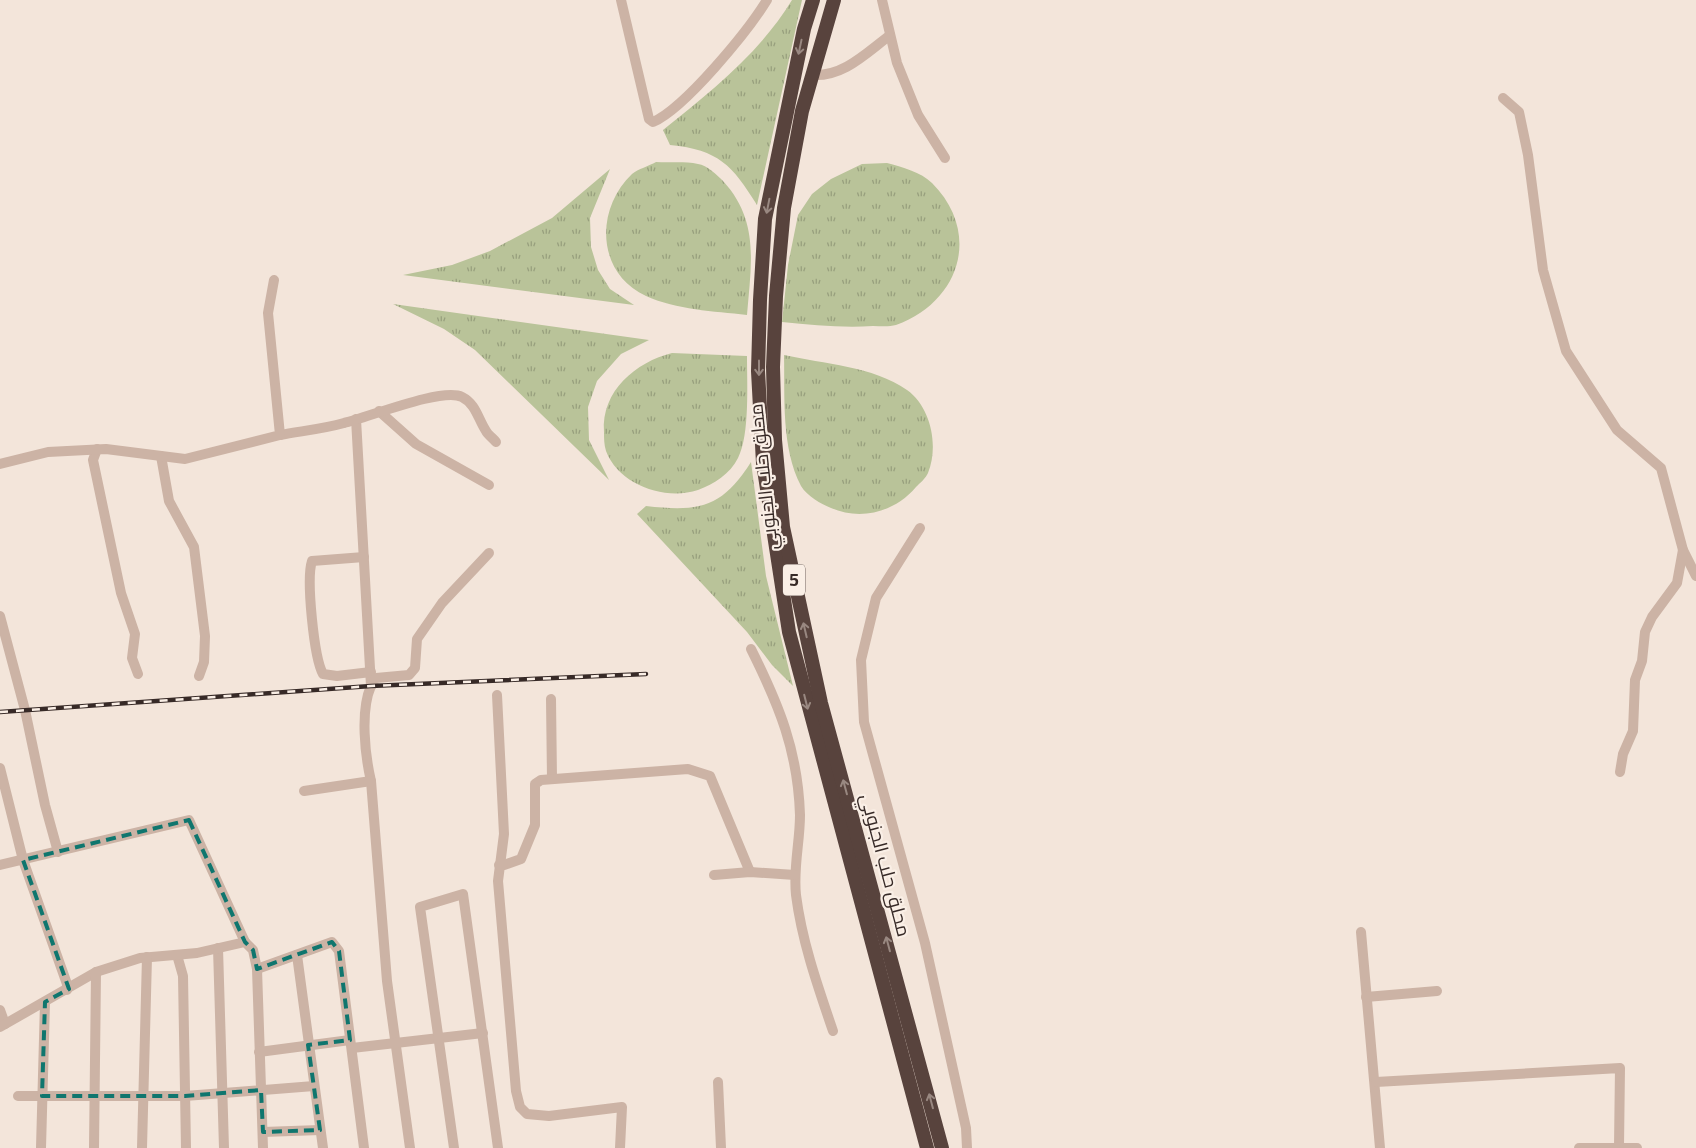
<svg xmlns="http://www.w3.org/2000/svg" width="1696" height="1148" font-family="'Titillium Web',Cairo,sans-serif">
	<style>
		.grass { fill: url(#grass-tufts) }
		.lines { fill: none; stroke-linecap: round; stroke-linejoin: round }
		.minor { stroke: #ccb3a5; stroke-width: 10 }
		.highway { stroke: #58433d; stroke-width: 14 }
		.rail-casing { stroke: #372a27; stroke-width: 4.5 }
		.rail { stroke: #faefe6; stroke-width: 2.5; stroke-dasharray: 8; stroke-linecap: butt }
		.oneway { stroke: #998881 }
		.marked { fill: none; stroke: #0f766e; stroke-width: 4; stroke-dasharray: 10 6; stroke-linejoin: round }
		.labels { text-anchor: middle; stroke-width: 4.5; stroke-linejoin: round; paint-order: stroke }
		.shield { fill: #faefe6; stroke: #726560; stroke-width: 1 }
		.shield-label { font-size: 18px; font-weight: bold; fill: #372a27 }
		.street-label { font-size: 19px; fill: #372a27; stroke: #faefe6 }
	</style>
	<defs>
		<pattern id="grass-tufts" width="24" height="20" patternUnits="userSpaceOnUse" patternTransform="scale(1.25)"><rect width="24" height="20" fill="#b9c399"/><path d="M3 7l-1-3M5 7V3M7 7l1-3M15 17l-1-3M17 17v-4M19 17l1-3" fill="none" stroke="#979f7d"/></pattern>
	</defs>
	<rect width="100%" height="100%" fill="#f3e5da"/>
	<!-- grass -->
	<g class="grass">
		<path d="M792,0h10l-45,205c-25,-40 -38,-55 -87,-60l-7,-15c48,-39 96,-76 129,-130z"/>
		<path d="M656,162c14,1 29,-1 42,2 9,1 19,11 25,17 37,40 28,84 24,134 -34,-4 -70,-5 -101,-19 -50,-23 -51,-87 -14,-122 6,-5 17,-8 24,-12z"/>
		<path d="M887,163c15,4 34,9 45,20 50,50 28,119 -36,142 -7,2 -16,1 -23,1 -31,2 -60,-1 -91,-4l6,-57 10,-50 14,-21 19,-15 31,-15z"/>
		<path d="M610,169l-20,49 1,29 7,23 12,19 24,16 -231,-30 49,-10 38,-14 62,-33z"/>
		<path d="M393,304l256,36 -28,14 -24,27 -9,26 1,33 20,40 -134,-130 -31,-21z"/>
		<path d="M672,353l75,3c0,26 3,79 -9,102 -8,16 -24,26 -40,32 -33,11 -79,-5 -92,-39 -2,-6 -2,-13 -2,-19 -3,-41 32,-70 68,-79z"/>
		<path d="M784,355c40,9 89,11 123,35 24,17 32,56 21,83 -2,5 -8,10 -12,14 -21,25 -55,34 -85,21 -10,-4 -24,-12 -30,-22 -20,-39 -16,-89 -17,-131z"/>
		<path d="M751,462l15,114 27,110 -21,-21 -25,-33 -110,-118 9,-8c53,6 76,2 105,-44z"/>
	</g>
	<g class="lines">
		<!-- minor -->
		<g class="minor">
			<path d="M621,0l28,119 4,3c32,-14 95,-91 114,-122"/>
			<path d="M882,0l15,63 21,52 27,43"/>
			<path d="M812,75c31,2 53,-21 77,-39"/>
			<path d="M1503,98l16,14 9,43 15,115 23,81 51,79 44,38 22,82 13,26"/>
			<path d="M379,411l37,33 73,41"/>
			<path d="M356,419l15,267c-11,25 -6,69 0,95l16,200 23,167"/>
			<path d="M280,435c21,-4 43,-6 64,-12 23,-5 98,-36 118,-26 14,7 16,22 24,34 2,4 7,7 10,11"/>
			<path d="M97,449l-4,11 28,133 14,41 -3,24 6,16"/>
			<path d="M161,456l8,45 25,46 11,89 -1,26 -5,14"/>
			<path d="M0,464l48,-12 58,-3 79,10 95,-24 -12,-122 6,-33"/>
			<path d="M920,528l-44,70 -15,62 3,62 61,221 41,185 1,20"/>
			<path d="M364,557l-52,4c-6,18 2,97 11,113l14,2 34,-4"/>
			<path d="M0,616l25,94 20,95 13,47"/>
			<path d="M751,649c28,56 47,102 49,166 0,27 -7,53 -4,80 6,47 22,92 37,136"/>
			<path d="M371,686l5,-8 33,-3 6,-7 2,-29 25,-36 47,-50"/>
			<path d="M497,695l7,139 -6,47 18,210 4,16 7,7 22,2 73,-9 -2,41"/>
			<path d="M551,699l1,80"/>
			<path d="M0,768l23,92 44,124v6"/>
			<path d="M1620,772l3,-18 10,-23 2,-51 7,-19 3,-29 7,-15 25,-34 6,-33"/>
			<path d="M304,791l67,-10"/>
			<path d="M0,865l189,-45 56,122"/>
			<path d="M499,865h5l17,-6 14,-34v-41l6,-4 147,-11 22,7 40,96"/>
			<path d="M714,875l36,-3 45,3"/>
			<path d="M1361,932l19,216"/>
			<path d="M218,948l6,200"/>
			<path d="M177,955l6,21 3,172"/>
			<path d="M297,955l26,193"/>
			<path d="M257,969l75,-27 7,9 25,197"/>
			<path d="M1366,997l71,-6"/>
			<path d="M0,1010l5,14"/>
			<path d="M0,1027l96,-55 44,-14 57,-5 48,-11 8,8 4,19 6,179"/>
			<path d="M352,1048l131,-15"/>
			<path d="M259,1052l91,-12"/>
			<path d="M718,1082l3,66"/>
			<path d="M1376,1082l244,-14 -1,78"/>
			<path d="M18,1096h167l129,-10"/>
			<path d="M263,1132l57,-2"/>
			<path d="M41,1148l4,-146"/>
			<path d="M94,1148l2,-176"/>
			<path d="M142,1148l5,-191"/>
			<path d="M454,1148l-34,-241 43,-13 35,254"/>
			<path d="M1579,1148h58"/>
		</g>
		<!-- highway -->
		<g class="highway">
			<path d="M813,0l-9,29 -39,190 -5,81 -2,71 5,92 26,169 138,516"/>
			<path d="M834,0l-32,111 -18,97 -8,88 -3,71 2,73 8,87 38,176 121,445"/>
		</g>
		<!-- rail casing -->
		<g class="rail-casing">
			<path id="rail" d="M0,712l371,-26 275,-12"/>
		</g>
		<!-- rail -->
		<use href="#rail" class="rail"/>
	</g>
	<!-- one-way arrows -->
	<defs><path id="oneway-shaft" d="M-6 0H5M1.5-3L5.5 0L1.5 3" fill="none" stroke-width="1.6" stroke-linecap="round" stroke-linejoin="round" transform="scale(1.25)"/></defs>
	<g class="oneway">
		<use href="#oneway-shaft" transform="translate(800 47) rotate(102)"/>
		<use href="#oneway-shaft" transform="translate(768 206) rotate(101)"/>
		<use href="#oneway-shaft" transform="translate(759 368) rotate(90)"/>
		<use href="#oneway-shaft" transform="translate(805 630) rotate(-103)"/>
		<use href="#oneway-shaft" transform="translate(806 702) rotate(76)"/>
		<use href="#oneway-shaft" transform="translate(845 787) rotate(-105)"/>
		<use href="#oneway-shaft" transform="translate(888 944) rotate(-105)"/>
		<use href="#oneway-shaft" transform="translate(931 1101) rotate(-105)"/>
	</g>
	<!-- marked area -->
	<path class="marked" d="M189,820l56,122 8,8 4,19 75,-27 7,9 11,89 -42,5 12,85 -57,2 -2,-42 -76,6h-143l3,-94 24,-13 -46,-129z"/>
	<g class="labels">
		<!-- shield labels -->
		<rect class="shield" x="783" y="564.5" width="22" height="31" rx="4"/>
		<g class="shield-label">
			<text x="794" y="586">5</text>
		</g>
		<!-- street labels -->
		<g class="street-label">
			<text transform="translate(763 477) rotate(-96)" y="7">محلق حلب الجنوبي</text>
			<text transform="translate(886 865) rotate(75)" y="7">محلق حلب الجنوبي</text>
		</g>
	</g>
</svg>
